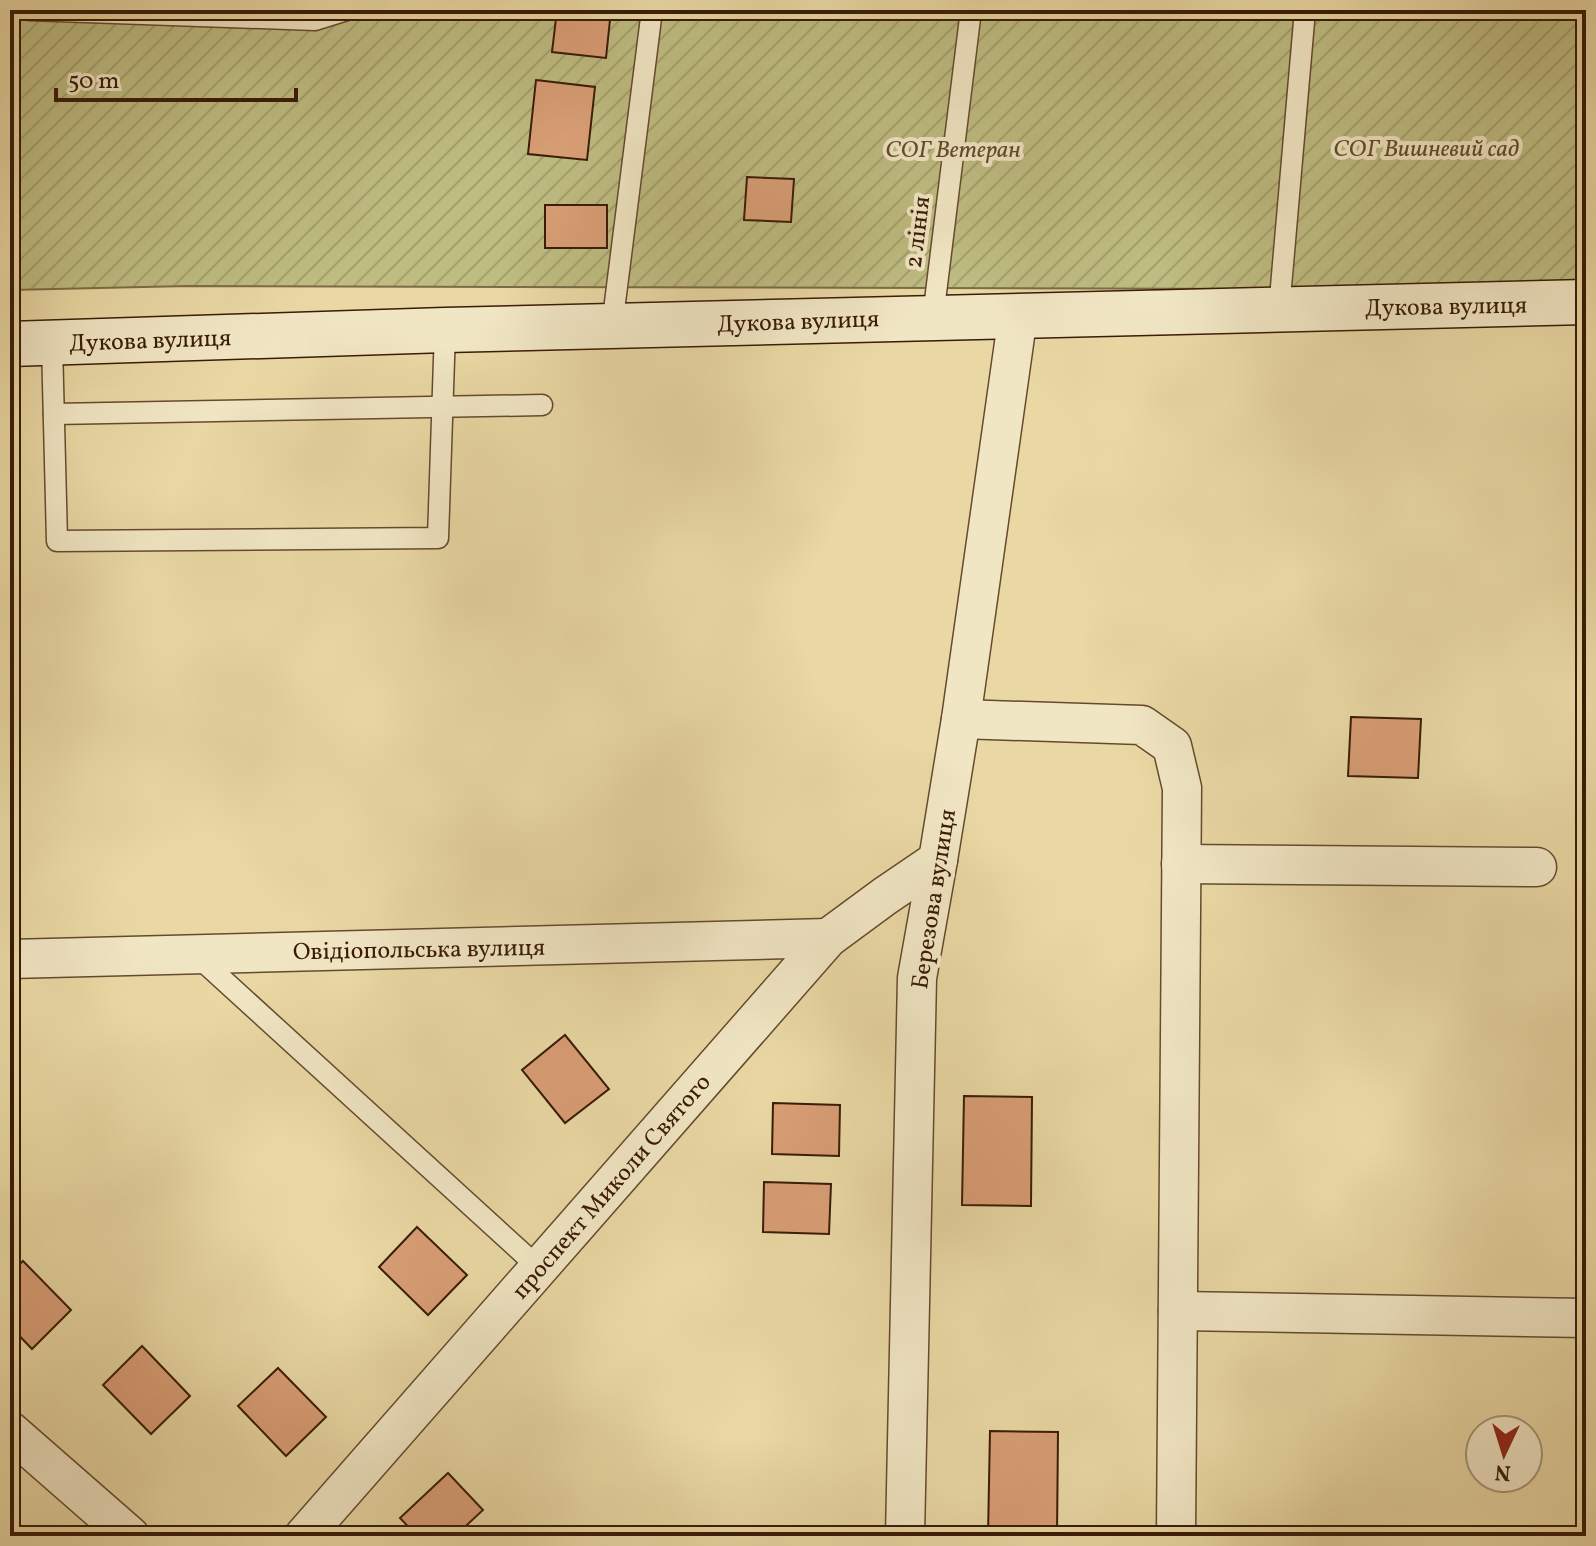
<svg xmlns="http://www.w3.org/2000/svg" width="1596" height="1546" font-family="Vollkorn,serif">
	<style>
		.garden { fill: url(#garden-furrows); stroke: #7c6c44; stroke-width: 2 }
		.building { fill: #d99e76; stroke: #391b07; stroke-width: 2 }
		.lines { fill: none; stroke-linecap: round; stroke-linejoin: round }
		.lane-casing { stroke: #654a2e; stroke-width: 23 }
		.street-casing { stroke: #654a2e; stroke-width: 41 }
		.secondary-casing { stroke: #391b07; stroke-width: 47 }
		.lane { stroke: #f1e6c4; stroke-width: 20 }
		.street { stroke: #f1e6c4; stroke-width: 38 }
		.secondary { stroke: #f1e6c4; stroke-width: 44 }
		.labels { text-anchor: middle; stroke-width: 8; stroke-linejoin: round; paint-order: stroke }
		.park-label { font-size: 24px; font-style: italic; fill: #614b2c; stroke: #f1e6c4 }
		.street-label { font-size: 24px; fill: #391b07; stroke: #f1e6c4 }
	</style>
	<defs>
		<pattern id="garden-furrows" width="10" height="10" patternUnits="userSpaceOnUse" patternTransform="scale(2)"><rect width="10" height="10" fill="#bebc81"/><path d="M-1 1l2-2M0 10L10 0M9 11l2-2" fill="none" stroke="#a4a16e"/></pattern>
	</defs>
	<rect width="100%" height="100%" fill="#e9d8a4"/>
	<filter id="stains"><feTurbulence type="fractalNoise" baseFrequency=".0025" numOctaves="4"/><feColorMatrix values="0 0 0 0 .2 0 0 0 0 .09 0 0 0 0 .02 0 0 0 .5 -.17"/></filter>
	<radialGradient id="worn" r=".72"><stop offset=".6" stop-color="#630" stop-opacity="0"/><stop offset="1" stop-color="#630" stop-opacity=".3"/></radialGradient>
	<!-- garden -->
	<path class="garden" d="M10,10h1576v272l-322,7 -1076,-3 -178,4z"/>
	<!-- building -->
	<g class="building">
		<path d="M557,10h54l-5,48 -54,-6z"/>
		<path d="M536,80l59,7 -8,73 -59,-6z"/>
		<path d="M747,177l47,2 -3,43 -47,-2z"/>
		<rect x="545" y="205" width="62" height="43"/>
		<path d="M1351,717l70,2 -3,59 -70,-2z"/>
		<path d="M565,1035l44,54 -44,34 -43,-53z"/>
		<path d="M964,1096l68,1 -1,109 -69,-1z"/>
		<path d="M773,1103l67,2 -1,51 -67,-2z"/>
		<path d="M764,1182l67,2 -2,50 -66,-2z"/>
		<path d="M417,1227l50,48 -39,40 -49,-48z"/>
		<path d="M23,1261l48,49 -39,39 -22,-23v-53z"/>
		<path d="M142,1346l48,50 -39,38 -48,-49z"/>
		<path d="M278,1368l48,49 -40,39 -48,-50z"/>
		<path d="M990,1431l68,1 -1,104h-69z"/>
		<path d="M448,1473l35,37 -28,26h-38l-17,-18z"/>
		<path d="M10,1518l18,18h-18z"/>
	</g>
	<g class="lines">
		<!-- lane casing -->
		<g class="lane-casing">
			<g id="lane">
				<path d="M29,10l286,10 32,-10"/>
				<path d="M1279,310l26,-300"/>
				<path d="M933,317l38,-307"/>
				<path d="M612,326l40,-316"/>
				<path d="M52,344l5,197 381,-3 7,-208"/>
				<path d="M54,414l488,-9"/>
				<path d="M196,955l343,313"/>
			</g>
		</g>
		<!-- street casing -->
		<g class="street-casing">
			<g id="street">
				<path d="M961,719l181,6 30,21 10,42 -6,748"/>
				<path d="M1181,864l356,3"/>
				<path d="M10,959l818,-21"/>
				<path d="M1178,1311l408,7"/>
				<path d="M10,1431l120,105"/>
				<path d="M304,1536l524,-598 57,-42 53,-36"/>
				<path d="M905,1536l12,-558 21,-118 23,-141 57,-404"/>
			</g>
		</g>
		<!-- secondary casing -->
		<g class="secondary-casing">
			<path id="secondary" d="M10,344l435,-14 1141,-28"/>
		</g>
		<!-- lane -->
		<use href="#lane" class="lane"/>
		<!-- street -->
		<use href="#street" class="street"/>
		<!-- secondary -->
		<use href="#secondary" class="secondary"/>
	</g>
	<g class="labels">
		<!-- park labels -->
		<g class="park-label">
			<text x="1426" y="156">СОГ Вишневий сад</text>
			<text x="953" y="157">СОГ Ветеран</text>
		</g>
		<!-- street labels -->
		<g class="street-label">
			<text transform="translate(917 232) rotate(-83)" y="8">2 лінія</text>
			<text transform="translate(1446 306) rotate(-1)" y="8">Дукова вулиця</text>
			<text transform="translate(798 321) rotate(-2)" y="8">Дукова вулиця</text>
			<text transform="translate(150 340) rotate(-2)" y="8">Дукова вулиця</text>
			<text transform="translate(933 899) rotate(-81)" y="8">Березова вулиця</text>
			<text transform="translate(419 949) rotate(-1)" y="8">Овідіопольська вулиця</text>
			<text transform="translate(611 1186) rotate(-49)" y="8">проспект Миколи Святого</text>
		</g>
	</g>
	<!-- margin -->
	<rect width="1596" height="1546" fill="none" stroke="#e9d8a4" stroke-width="40"/>
	<rect x="12" y="12" width="1572" height="1522" fill="none" stroke="#391b07" stroke-width="4"/>
	<rect x="20" y="20" width="1556" height="1506" fill="none" stroke="#391b07" stroke-width="2"/>
	<!-- north arrow -->
	<g transform="translate(1504 1454) rotate(184)"><circle r="38" fill="#f1e6c4" stroke="#a79578" stroke-width="2"/>
	<path d="M0-6L14 30L0 20L-14 30Z" fill="#8f2418"/>
	<text y="-12" font-size="22" font-weight="bold" text-anchor="middle" fill="#391b07">N</text>
	</g>
	<!-- scale -->
	<path d="M56 88v12h240v-12" fill="none" stroke="#391b07" stroke-width="4"/>
	<text x="68" y="88" font-size="24" fill="#391b07" stroke="#f1e6c4" stroke-width="6" paint-order="stroke">50 m</text>
	<rect width="100%" height="100%" filter="url(#stains)"/>
	<rect width="100%" height="100%" fill="url(#worn)"/>
</svg>
